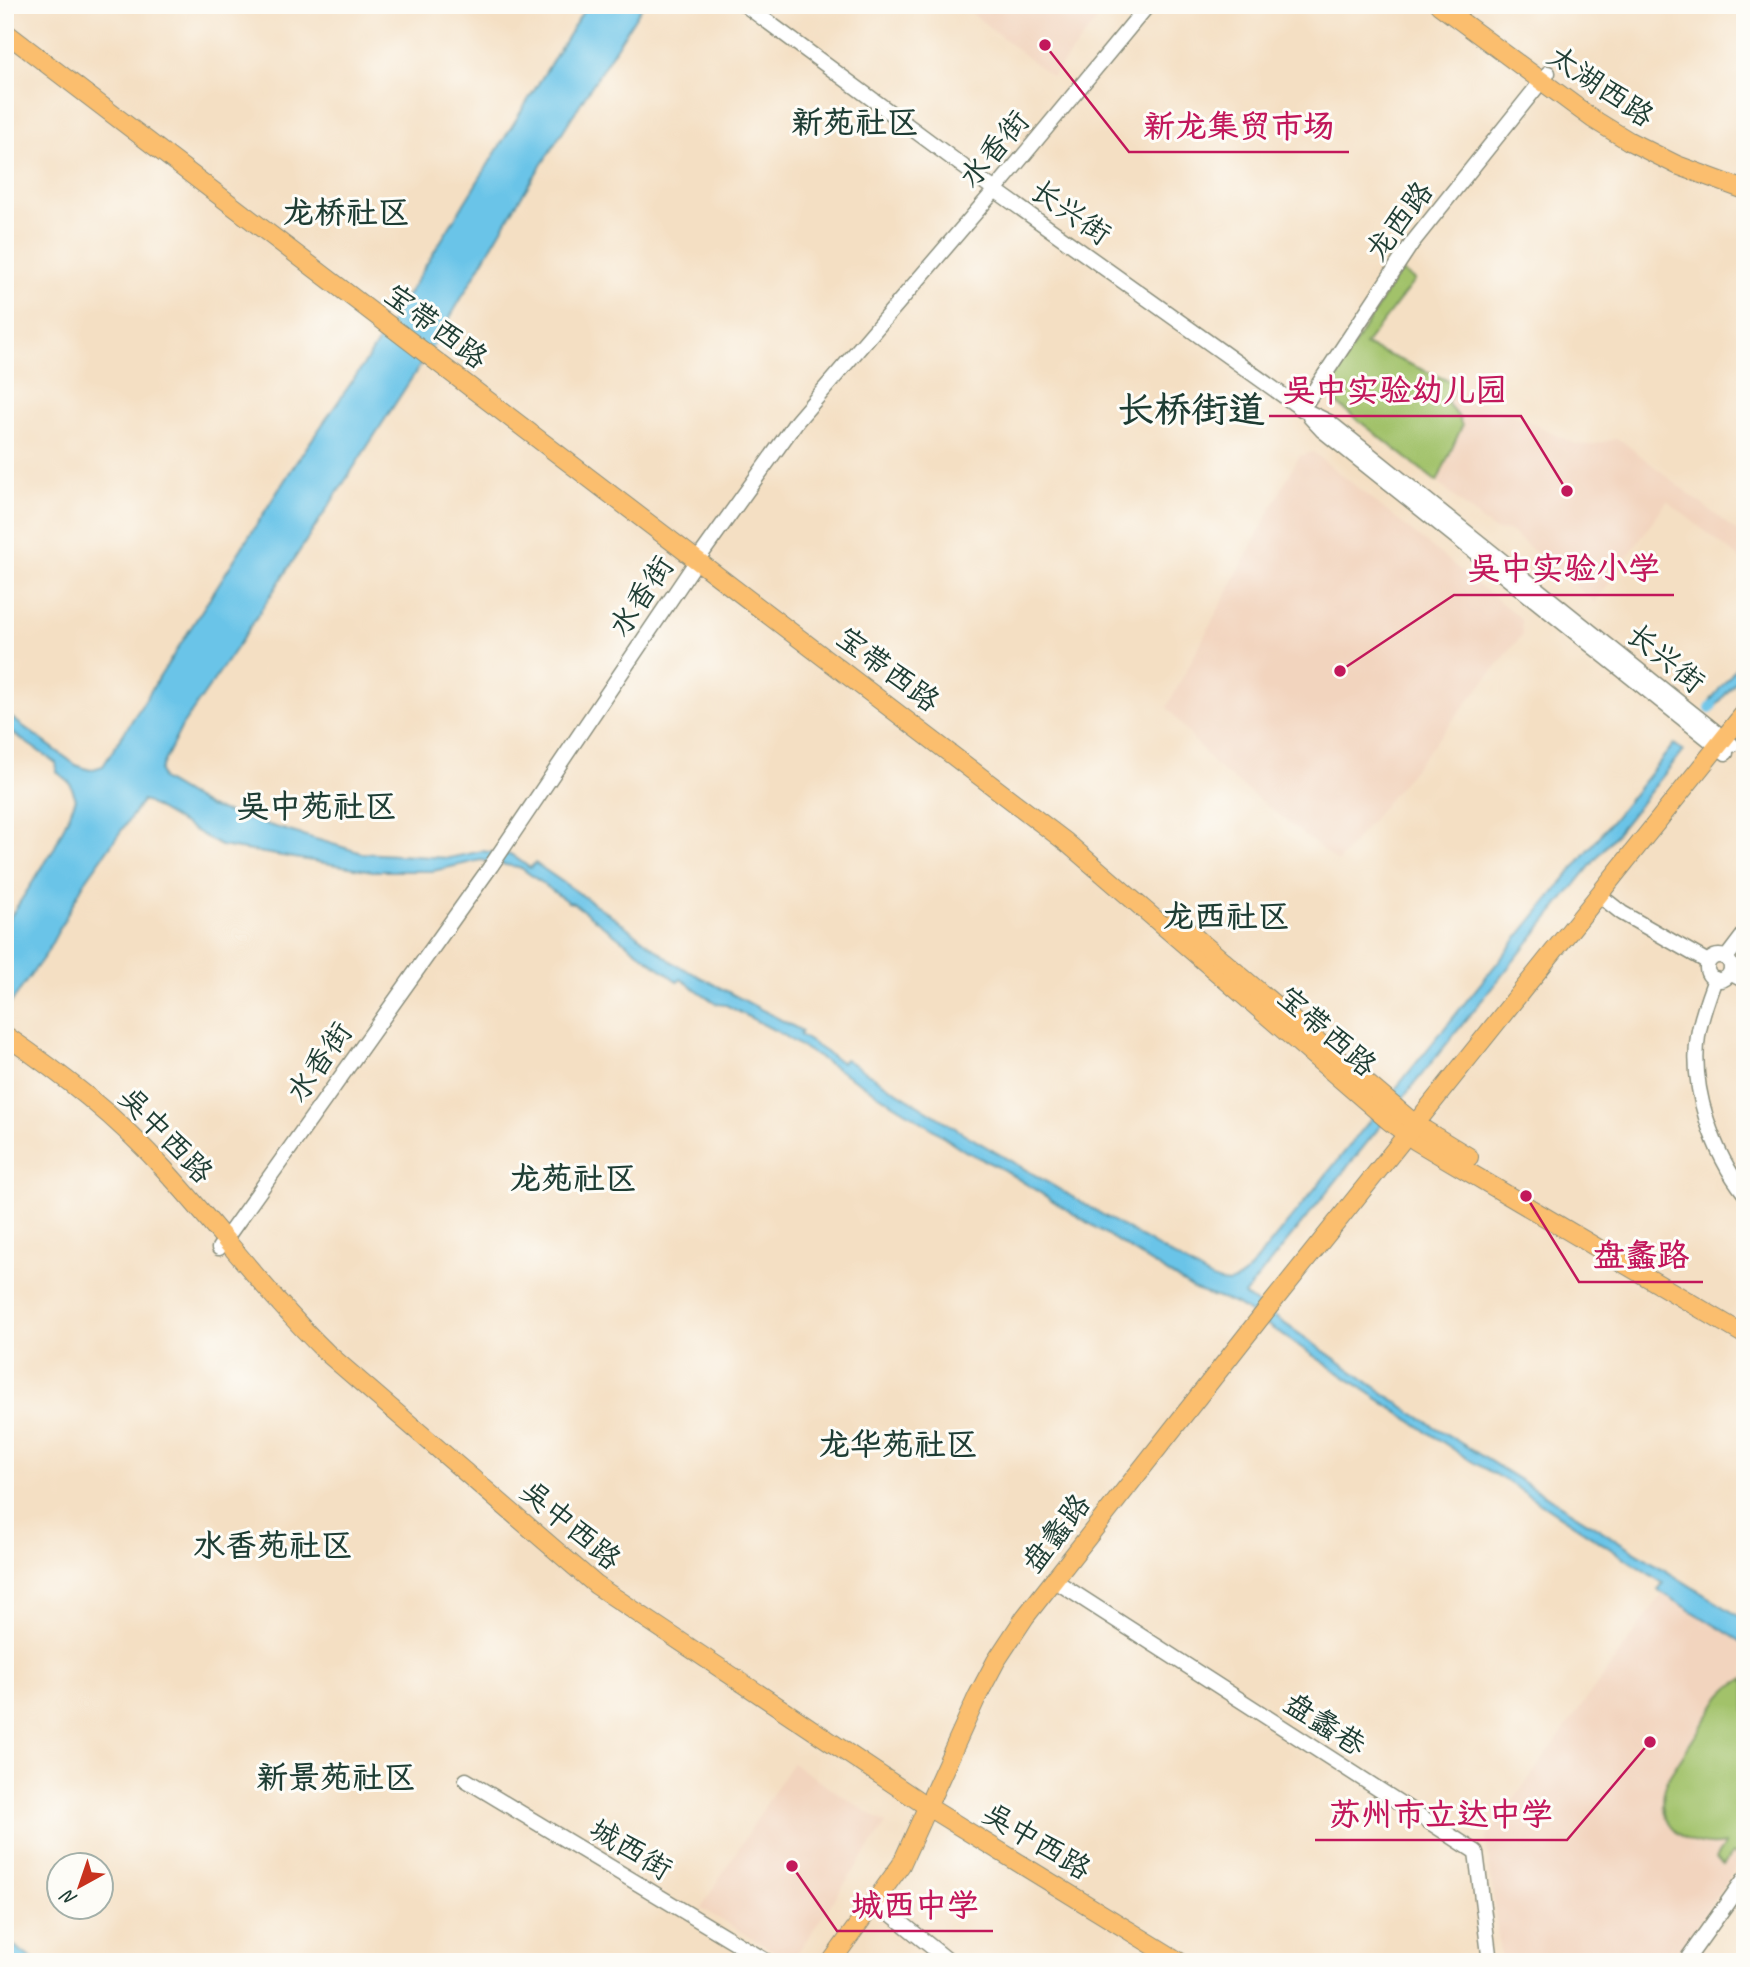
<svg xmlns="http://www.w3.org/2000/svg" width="1750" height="1967" font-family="Caveat,'LXGW WenKai TC',sans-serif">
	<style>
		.built { fill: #f2d4be }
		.green { fill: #a2c26b; stroke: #608050; stroke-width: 2 }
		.water { fill: #6bc4e8; stroke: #45808e; stroke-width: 2 }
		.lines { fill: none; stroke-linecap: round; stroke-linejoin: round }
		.canal { stroke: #6bc4e8; stroke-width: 10 }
		.minor-casing { stroke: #8a8e7c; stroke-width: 17 }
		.major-casing { stroke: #8a8e7c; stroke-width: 20 }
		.minor { stroke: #fff; stroke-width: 14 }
		.major { stroke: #fbbe6e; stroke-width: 18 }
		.labels { text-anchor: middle; stroke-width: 6; stroke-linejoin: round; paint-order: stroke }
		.street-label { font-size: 30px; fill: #1f3d34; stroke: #fdfcf7 }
		.neighbourhood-label { font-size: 32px; font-weight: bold; fill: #1f3d34; stroke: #fdfcf7 }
		.district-label { font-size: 37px; font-weight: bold; fill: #1f3d34; stroke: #fdfcf7 }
		.leader { fill: none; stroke: #c2185b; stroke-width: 2.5 }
		.callout-dot { fill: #c2185b; stroke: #fdfcf7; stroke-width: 2.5 }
		.callout-label { font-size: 32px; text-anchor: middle; font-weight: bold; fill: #c2185b; stroke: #fdfcf7; stroke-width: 6; stroke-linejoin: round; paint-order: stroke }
	</style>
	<rect width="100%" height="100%" fill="#fdfcf7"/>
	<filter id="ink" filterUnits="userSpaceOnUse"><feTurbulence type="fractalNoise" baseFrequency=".0143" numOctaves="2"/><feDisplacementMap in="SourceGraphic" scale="14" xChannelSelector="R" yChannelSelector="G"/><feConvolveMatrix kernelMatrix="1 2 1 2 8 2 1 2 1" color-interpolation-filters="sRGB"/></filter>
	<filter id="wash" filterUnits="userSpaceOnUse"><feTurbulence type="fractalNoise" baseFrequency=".00686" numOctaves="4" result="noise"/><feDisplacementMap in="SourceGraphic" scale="28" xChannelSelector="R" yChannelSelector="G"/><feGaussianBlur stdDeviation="1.57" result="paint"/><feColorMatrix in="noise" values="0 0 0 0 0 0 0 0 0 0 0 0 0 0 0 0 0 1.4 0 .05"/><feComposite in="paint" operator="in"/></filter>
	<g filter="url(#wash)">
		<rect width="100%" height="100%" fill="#f4dfc3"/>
		<!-- built -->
		<g class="built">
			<path d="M974,5h105l18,15 -45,57 -83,-66z"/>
			<path d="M1455,387l121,57 15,1 24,-6 7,2 123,97v25l-78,-62 -72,102 -85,-72 -17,-1 -56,-48 25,-56 -4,-10 -11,-13z"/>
			<path d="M1313,452l208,167 1,16 -184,227 -124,-98 -47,-57 132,-251z"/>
			<path d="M1664,1592l81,53v210l-73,107h-171l-15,-124z"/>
			<path d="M792,1763l94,61 -95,138 -90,-54z"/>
		</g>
		<!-- green -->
		<g class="green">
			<path d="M1402,272l13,8 -50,65 91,39 -9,19 11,13 4,10 -25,56 -107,-84 -4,-7 71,-116z"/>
			<path d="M1745,1678v171l-7,8 -6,-4 -9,12 -8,-6 10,-15c-43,8 -77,-26 -55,-69l51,-79 9,-9z"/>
		</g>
		<!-- water -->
		<g class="water">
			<path d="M587,5h56l-129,203 -73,125 -200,308 -59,85 -22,44 2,9 47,28 153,46 87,5 33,-7 30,4 18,13 5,-5 80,55 60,46 127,67 -2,4 42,28 3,-4 118,74 246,144c18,10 27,7 41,-8l424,-525 9,7 -439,544 167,117 334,208v24l-87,-54 5,-7 -155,-101 -37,-21 -235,-157 -41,-14 -193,-121 -37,-18 -52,-35 -137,-85 -50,-26 -9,-1 -36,-25 -3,3 -105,-79 -5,-1 -47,-34 -40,-8 -48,11h-60l-152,-25 -78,-46 -59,83 -38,71 -41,57v-86l49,-76 22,-50 -6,-16 -13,-11 -1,-9 -51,-35v-15l71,52 14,5 13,-4 192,-302 74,-107z"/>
			<path d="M1745,657v14l-30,36 -6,-5z"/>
			<path d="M5,1939l31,23h-31z"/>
		</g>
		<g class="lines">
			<!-- canal -->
			<path class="canal" d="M1710,708l2,-3"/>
		</g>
	</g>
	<g filter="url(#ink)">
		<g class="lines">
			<!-- minor casing -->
			<g class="minor-casing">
				<g id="minor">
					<path d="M745,5l250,185 307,219 27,13 403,323"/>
					<path d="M1302,409l110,-166 136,-170"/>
					<path d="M1310,417l12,13 404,323"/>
					<path d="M1599,895l23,18 86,49"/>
					<circle cx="1719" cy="968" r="12"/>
					<path d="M1726,958l19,-25"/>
					<path d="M1730,973l15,8"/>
					<path d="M1715,979c-7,19 -14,37 -17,57 -8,52 15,117 47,158"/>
					<path d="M219,1248l272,-382 207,-307 99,-138 198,-231 153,-185"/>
					<path d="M1054,1580l422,272 14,110"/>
					<path d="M466,1780l302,182"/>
					<path d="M875,1901l75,61"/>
					<path d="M1685,1962l60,-84"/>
				</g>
			</g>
			<!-- major casing -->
			<g class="major-casing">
				<g id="major">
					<path d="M1439,5l154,114 36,22 48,24 68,25"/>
					<path d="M5,32l1061,810 323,279 27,20 329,194"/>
					<path d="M1175,920l240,204 54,33"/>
					<path d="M5,1035c58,40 112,82 159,134 55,60 104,126 162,183l270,233 332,222 252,155"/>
					<path d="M831,1962l70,-97 76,-168 19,-36 29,-44 243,-309 477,-596"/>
				</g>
			</g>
			<!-- minor -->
			<use href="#minor" class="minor"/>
			<!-- major -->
			<use href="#major" class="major"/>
		</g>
	</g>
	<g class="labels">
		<!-- street labels -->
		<g class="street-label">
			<text transform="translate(1601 86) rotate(34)" y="10">太湖西路</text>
			<text transform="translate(994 149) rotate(-50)" y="10">水香街</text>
			<text transform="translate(1071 212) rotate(35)" y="10">长兴街</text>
			<text transform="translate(1399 221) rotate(-53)" y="10">龙西路</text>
			<text transform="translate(436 326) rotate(37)" y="10">宝带西路</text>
			<text transform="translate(641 596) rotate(-56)" y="10">水香街</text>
			<text transform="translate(1666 658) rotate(39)" y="10">长兴街</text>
			<text transform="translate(888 669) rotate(37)" y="10">宝带西路</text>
			<text transform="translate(1327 1031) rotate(41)" y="10">宝带西路</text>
			<text transform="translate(319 1062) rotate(-55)" y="10">水香街</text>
			<text transform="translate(166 1135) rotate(46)" y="10">吴中西路</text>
			<text transform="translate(571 1525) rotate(40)" y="10">吴中西路</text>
			<text transform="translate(1056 1533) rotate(-52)" y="10">盘蠡路</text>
			<text transform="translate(1325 1724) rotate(33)" y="10">盘蠡巷</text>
			<text transform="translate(1037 1841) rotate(31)" y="10">吴中西路</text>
			<text transform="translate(631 1849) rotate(31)" y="10">城西街</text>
		</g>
		<!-- neighbourhood labels -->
		<g class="neighbourhood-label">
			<text x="855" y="133">新苑社区</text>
			<text x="346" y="223">龙桥社区</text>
			<text x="317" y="817">吴中苑社区</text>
			<text x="1226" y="927">龙西社区</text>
			<text x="573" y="1189">龙苑社区</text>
			<text x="898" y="1455">龙华苑社区</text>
			<text x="273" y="1556">水香苑社区</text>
			<text x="336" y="1788">新景苑社区</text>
		</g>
		<!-- district labels -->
		<g class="district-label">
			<text x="1191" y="422">长桥街道</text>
		</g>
	</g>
	<!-- callouts -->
	<path class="leader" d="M1045 45L1129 152H1349M1567 491L1521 416H1269M1340 671L1454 595H1674M1526 1196L1579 1282H1703M1650 1742L1567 1840H1315M792 1866L837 1931H993"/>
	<g class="callout-dot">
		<circle cx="1045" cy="45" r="7"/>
		<circle cx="1567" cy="491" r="7"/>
		<circle cx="1340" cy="671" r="7"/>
		<circle cx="1526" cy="1196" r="7"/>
		<circle cx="1650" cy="1742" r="7"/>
		<circle cx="792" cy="1866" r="7"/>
	</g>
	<g class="callout-label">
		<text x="1239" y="137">新龙集贸市场</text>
		<text x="1395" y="401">吴中实验幼儿园</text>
		<text x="1564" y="579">吴中实验小学</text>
		<text x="1641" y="1266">盘蠡路</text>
		<text x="1441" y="1825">苏州市立达中学</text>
		<text x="915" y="1916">城西中学</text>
	</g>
	<!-- margin -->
	<rect width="1750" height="1967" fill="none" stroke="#fdfcf7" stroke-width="28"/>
	<!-- north arrow -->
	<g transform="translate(80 1886) rotate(220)"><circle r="33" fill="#fdfcf7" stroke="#a4b0a9" stroke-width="2"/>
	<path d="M0-5L12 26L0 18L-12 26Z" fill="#c8321e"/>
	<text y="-10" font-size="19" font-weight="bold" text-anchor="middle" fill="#1f3d34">N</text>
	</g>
</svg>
